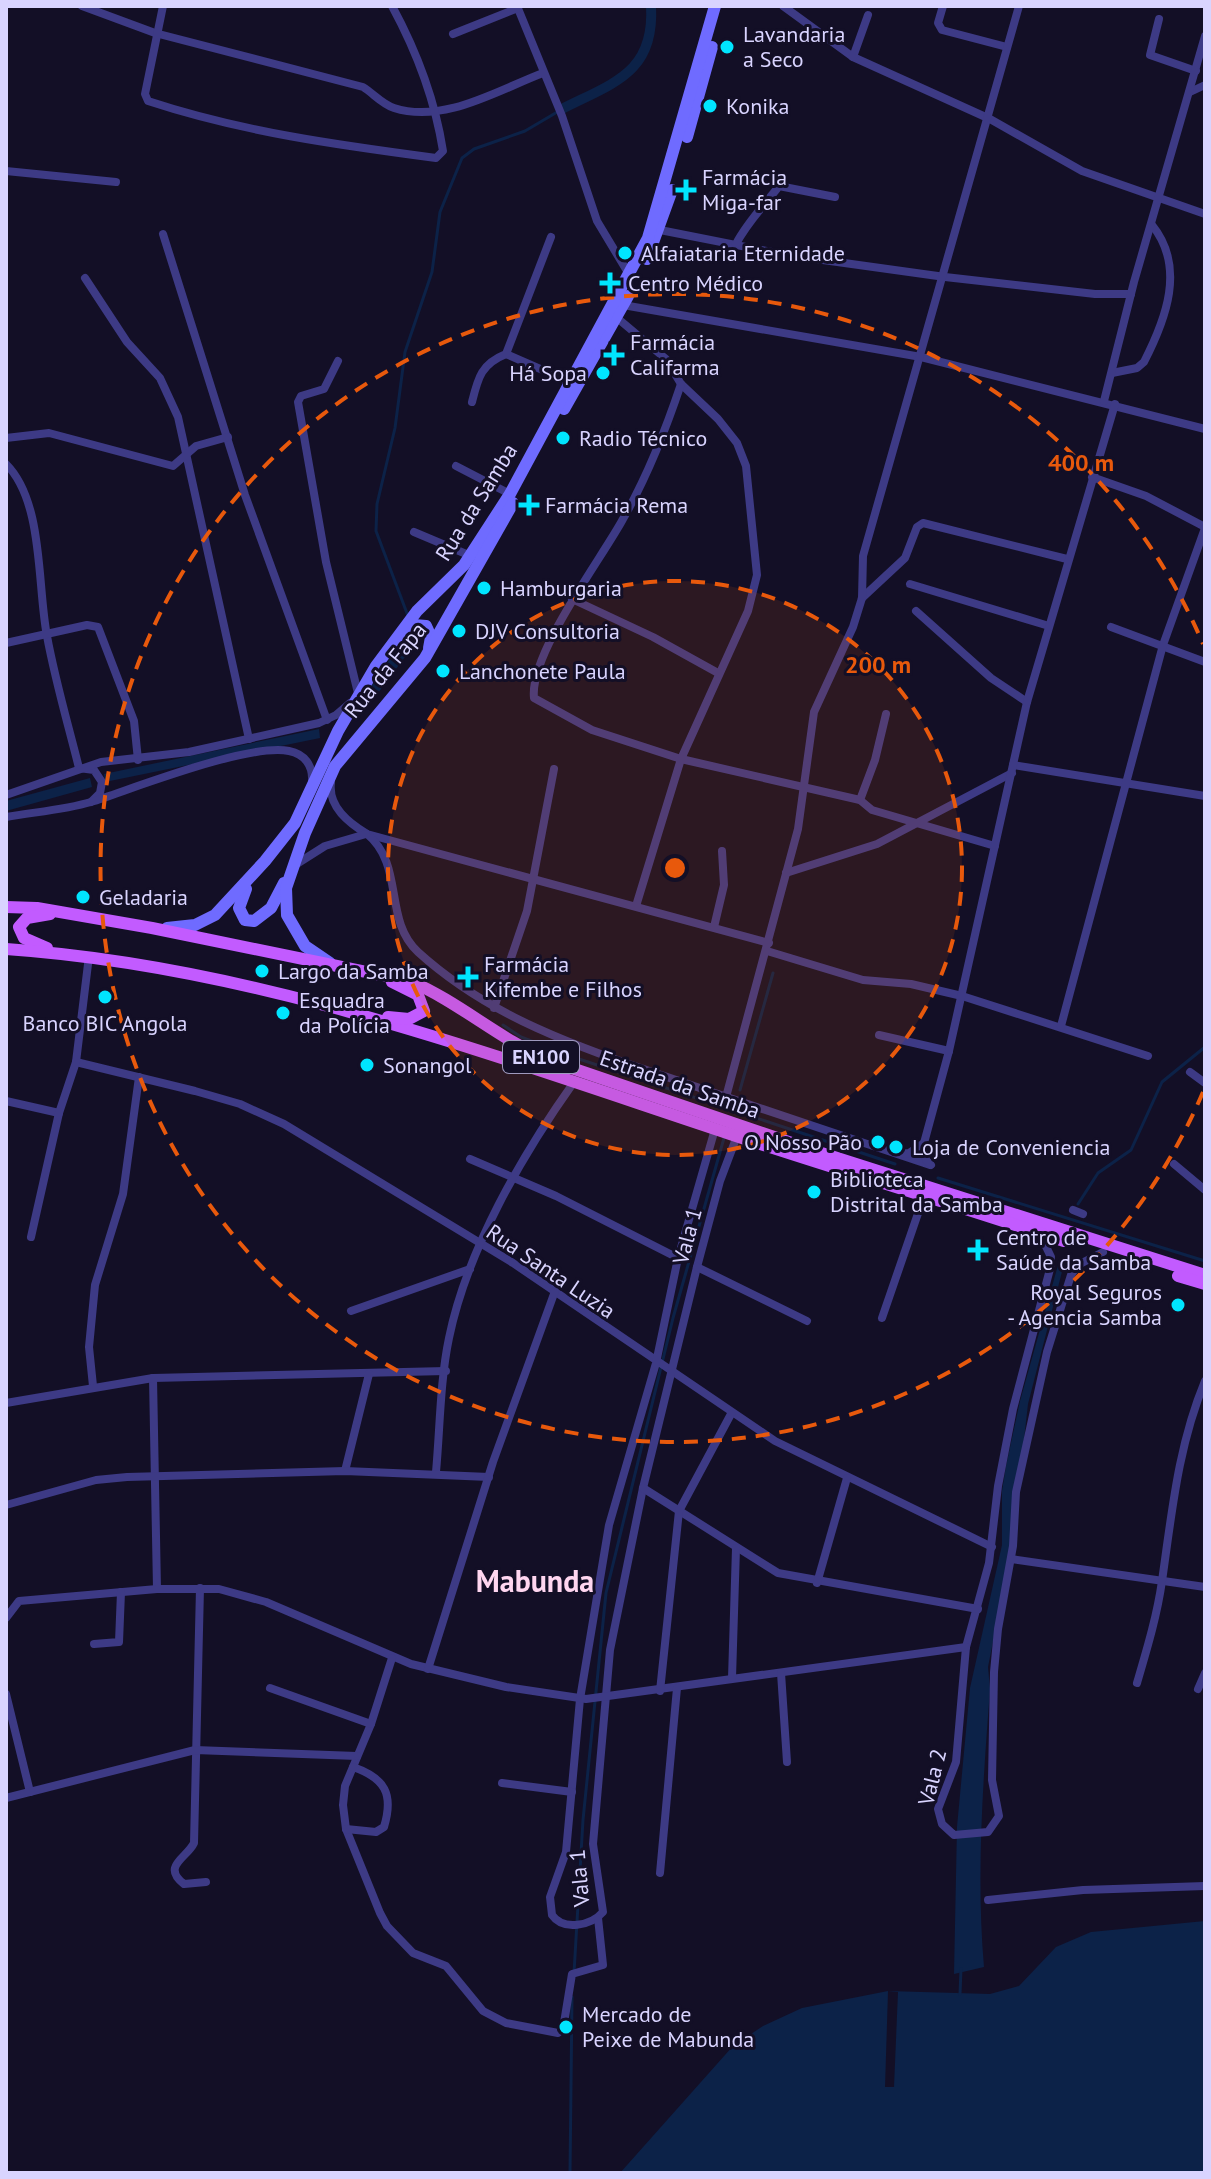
<svg xmlns="http://www.w3.org/2000/svg" width="1211" height="2179" font-family="'PT Sans',sans-serif">
	<style>
		.water { fill: #0c2248 }
		.pier { fill: #130f26 }
		.lines { fill: none; stroke-linecap: round; stroke-linejoin: round }
		.stream { stroke: #0c2248; stroke-width: 3 }
		.canal { stroke: #0c2248; stroke-width: 10 }
		.street { stroke: #3d3a85; stroke-width: 8 }
		.secondary { stroke: #6f6bff; stroke-width: 12 }
		.primary { stroke: #c25bff; stroke-width: 12 }
		.ring { fill: none; stroke: #e8590c; stroke-width: 4; stroke-dasharray: 14 10 }
		.poi-dot { fill: #00e5ff; stroke: #130f26; stroke-width: 3 }
		.labels { text-anchor: middle; stroke-width: 6; stroke-linejoin: round; paint-order: stroke }
		.shield { fill: #130f26; stroke: #9e99be; stroke-width: 2 }
		.shield-label { font-size: 20px; font-weight: bold; fill: #d9d4ff }
		.poi-label { font-size: 22px; fill: #d9d4ff; stroke: #130f26; text-anchor: start }
		.street-label { font-size: 22px; fill: #d9d4ff; stroke: #130f26 }
		.district-label { font-size: 30px; font-weight: bold; fill: #ffd6f0; stroke: #130f26 }
		.centre { fill: #e8590c; stroke: #130f26; stroke-width: 4 }
		.ring-label { font-size: 24px; text-anchor: middle; font-weight: bold; fill: #e8590c; stroke: #130f26; stroke-width: 6; stroke-linejoin: round; paint-order: stroke }
	</style>
	<rect width="100%" height="100%" fill="#130f26"/>
	<!-- water -->
	<g class="water">
		<path d="M400,644l11,5 -45,60 -7,-5z"/>
		<path d="M319,729l1,9 -215,44 -1,-8z"/>
		<path d="M90,778l2,9 -86,24v-10z"/>
		<path d="M1060,1258l5,2 -37,144 -16,141 -24,122 2,22c-7,94 -14,185 -6,278l-30,7 3,-147 13,-139 32,-143v-54l4,-25 14,-65z"/>
		<path d="M1205,1921v252h-585l113,-127 30,-20 39,-18 86,-17 102,3 29,-8 37,-39 35,-15z"/>
	</g>
	<!-- pier -->
	<path class="pier" d="M888,1991l10,1 -4,95h-9z"/>
	<g class="lines">
		<!-- stream -->
		<g class="stream">
			<path d="M408,616l-32,-85 1,-27 18,-76 10,-76 27,-80 8,-60 22,-54 12,-9 51,-18 34,-20"/>
			<path d="M503,1025l18,12 49,19 325,108"/>
			<path d="M740,1090l33,-117"/>
			<path d="M938,1178l267,83"/>
			<path d="M1078,1204l20,-31 33,-23 31,-68 43,-35"/>
			<path d="M574,1973l9,-153 23,-227 67,-275 51,-180"/>
			<path d="M960,1994l1,-25"/>
			<path d="M570,2173l2,-176"/>
		</g>
		<!-- canal -->
		<path class="canal" d="M562,109c51,-26 93,-36 89,-103"/>
		<!-- street -->
		<g class="street">
			<path d="M82,6l73,27 208,54c11,7 19,17 31,21 50,16 104,-18 149,-35"/>
			<path d="M163,6l-18,88 3,7c94,31 190,44 288,57l7,-7c-8,-51 -26,-99 -51,-145"/>
			<path d="M517,6l45,110 35,105 33,55"/>
			<path d="M783,6l70,51 137,62 92,52 123,43"/>
			<path d="M943,6l-5,17 4,7 65,17"/>
			<path d="M1159,19l-9,36 46,16"/>
			<path d="M453,34l65,-26"/>
			<path d="M853,57l15,-42"/>
			<path d="M1190,92l15,-7"/>
			<path d="M6,171l110,11"/>
			<path d="M660,230l127,25 158,22 150,17h36"/>
			<path d="M163,234l82,261 82,225"/>
			<path d="M736,244c12,-23 28,-38 43,-58l56,11"/>
			<path d="M85,278l42,64 33,36 18,39 71,322"/>
			<path d="M623,305l298,52 284,72"/>
			<path d="M616,317l50,42 15,25 37,35 19,24 9,23 11,109 -9,36 -67,148 -45,147"/>
			<path d="M506,354l64,28"/>
			<path d="M338,361l-14,28 -23,7 -3,6 28,160 32,131"/>
			<path d="M1112,373l25,-5 7,-6c22,-43 42,-95 8,-137"/>
			<path d="M681,384c-15,45 -34,93 -58,135 -21,39 -94,135 -89,179l58,32 89,29 179,41 12,10 123,36"/>
			<path d="M1104,401l30,-119 71,-246"/>
			<path d="M472,402c6,-24 9,-38 34,-48l45,-117"/>
			<path d="M6,438l43,-5 124,33 23,-20 32,-9"/>
			<path d="M6,464c38,38 31,121 41,172 8,44 21,88 32,132l15,2 8,12 -2,11 -9,9"/>
			<path d="M456,466l54,28"/>
			<path d="M1092,477l54,19 59,31"/>
			<path d="M414,532l57,24"/>
			<path d="M910,584l139,42"/>
			<path d="M862,598l43,-40 12,-31 6,-4 144,36"/>
			<path d="M572,599l81,38 65,36"/>
			<path d="M916,611l75,67 36,24"/>
			<path d="M1111,627l94,35"/>
			<path d="M6,643l81,-18 11,2 36,94 4,39"/>
			<path d="M1013,765l192,31"/>
			<path d="M331,783c-3,24 18,40 36,51l402,109"/>
			<path d="M6,795l95,-33 88,-10 130,-29 17,-8 14,-12"/>
			<path d="M860,800l15,-40 11,-46"/>
			<path d="M6,817c28,-5 58,-7 85,-15 44,-14 157,-59 198,-51 16,3 24,15 23,30"/>
			<path d="M367,834c38,31 16,86 51,118 76,69 169,98 264,130 83,28 165,55 248,83"/>
			<path d="M295,865l30,-19 41,-12"/>
			<path d="M786,873l91,-29 135,-71"/>
			<path d="M714,927l10,-42 -2,-34"/>
			<path d="M767,951l96,29 48,4 51,12 186,60"/>
			<path d="M494,1008l33,-97 27,-142"/>
			<path d="M1061,1026l102,-381 42,-117"/>
			<path d="M879,1035l70,16"/>
			<path d="M76,1062l119,29 45,13 44,20 229,139 262,178 217,106"/>
			<path d="M1190,1072l15,11"/>
			<path d="M726,1097l72,-268 16,-117 39,-85 9,-29 1,-42 156,-550"/>
			<path d="M6,1101l53,12"/>
			<path d="M715,1129l-37,129 -22,105 -47,162 -29,174 -14,153 -16,45 2,18c11,16 39,11 51,-3l-10,-68 17,-194 33,-162 54,-221 23,-86 17,-45"/>
			<path d="M900,1154l9,-1 15,-10"/>
			<path d="M470,1159l86,37 122,62"/>
			<path d="M1174,1164l31,26"/>
			<path d="M931,1165l-5,-5 -2,-17 25,-92 78,-349 88,-298"/>
			<path d="M1073,1210l10,4"/>
			<path d="M1040,1234l11,23 -1,12 -37,140 -15,77 -9,77 -23,84 -10,115 -18,47 4,15 12,11 34,-3 11,-16 -7,-36 2,-108 4,-43 15,-83 3,-54 31,-140 24,-77 7,-10 25,-13"/>
			<path d="M31,1237l28,-124 17,-51 13,-106"/>
			<path d="M697,1267l110,54"/>
			<path d="M351,1311l119,-42"/>
			<path d="M882,1318l42,-122"/>
			<path d="M153,1378l4,211"/>
			<path d="M93,1386l-4,-39 6,-62 28,-91 16,-117"/>
			<path d="M6,1403l147,-25 293,-7"/>
			<path d="M345,1471l24,-97"/>
			<path d="M436,1472c4,-43 4,-91 13,-134 18,-88 73,-183 125,-256"/>
			<path d="M643,1488l135,85 200,36"/>
			<path d="M6,1505l90,-25 31,-3 218,-6 144,6"/>
			<path d="M1011,1559l194,28"/>
			<path d="M817,1583l30,-105"/>
			<path d="M200,1588l-6,255c-7,15 -33,23 -10,41l22,-2"/>
			<path d="M6,1618l13,-17 138,-12h62l47,13 145,62 95,23 80,12 380,-52"/>
			<path d="M94,1644l25,-2 2,-50"/>
			<path d="M392,1658l-21,66 -26,62 -2,19 3,24 34,84 7,13 26,27 33,13 37,45 23,12 52,10 5,-4 9,-55 31,-9 -5,-47"/>
			<path d="M428,1669l65,-207 62,-171"/>
			<path d="M781,1673l6,89"/>
			<path d="M732,1678l4,-130"/>
			<path d="M1137,1683c10,-34 20,-67 25,-102 10,-69 16,-135 43,-200"/>
			<path d="M270,1688l101,36"/>
			<path d="M1198,1689l7,-16"/>
			<path d="M660,1691l19,-180 52,-97"/>
			<path d="M6,1694l24,98"/>
			<path d="M502,1783l70,9"/>
			<path d="M6,1798l189,-48 162,6"/>
			<path d="M346,1829l30,3 8,-5c10,-33 1,-49 -31,-60"/>
			<path d="M660,1873l17,-185"/>
			<path d="M988,1900l95,-10 122,-4"/>
		</g>
		<!-- secondary -->
		<g class="secondary">
			<path d="M687,137l25,-90"/>
			<path d="M647,259l25,-69"/>
			<path d="M564,409l64,-113"/>
			<path d="M403,633l11,-8 12,1 5,11 -2,11"/>
			<path d="M246,889l-7,19 6,12 9,1 17,-13 13,-25"/>
			<path d="M167,928l28,-3 20,-10 50,-54 30,-38 43,-92 38,-65 41,-55 47,-46 46,-71 138,-256 67,-232"/>
			<path d="M330,963l-25,-17 -18,-31 -1,-27 19,-55 30,-67 90,-108 88,-155"/>
		</g>
		<!-- primary -->
		<g class="primary">
			<path d="M6,907l31,1 115,20 258,53c49,21 89,58 138,79l267,91 390,124"/>
			<path d="M47,948l-23,-10 -5,-11 8,-9 23,-4"/>
			<path d="M6,949c250,17 488,107 724,185 111,37 224,70 334,107"/>
			<path d="M388,1017l21,2 15,-8 -6,-16 -26,-13"/>
			<path d="M1178,1276l27,8"/>
		</g>
	</g>
	<!-- distance rings -->
	<circle cx="675" cy="868" r="287" fill="#e8590c" fill-opacity=".12"/>
	<g class="ring">
		<circle cx="675" cy="868" r="287"/>
		<path d="M1203 1092A574 574 0 1 1 1203 644"/>
	</g>
	<!-- markers -->
	<g class="poi-dot">
		<circle cx="727" cy="47" r="8"/>
		<circle cx="710" cy="106" r="8"/>
		<path d="M682 178h8v8h8v8h-8v8h-8v-8h-8v-8h8z"/>
		<circle cx="625" cy="253" r="8"/>
		<path d="M606 271h8v8h8v8h-8v8h-8v-8h-8v-8h8z"/>
		<path d="M610 343h8v8h8v8h-8v8h-8v-8h-8v-8h8z"/>
		<circle cx="603" cy="373" r="8"/>
		<circle cx="563" cy="438" r="8"/>
		<path d="M525 493h8v8h8v8h-8v8h-8v-8h-8v-8h8z"/>
		<circle cx="484" cy="588" r="8"/>
		<circle cx="459" cy="631" r="8"/>
		<circle cx="443" cy="671" r="8"/>
		<circle cx="83" cy="897" r="8"/>
		<circle cx="262" cy="971" r="8"/>
		<path d="M464 965h8v8h8v8h-8v8h-8v-8h-8v-8h8z"/>
		<circle cx="105" cy="997" r="8"/>
		<circle cx="283" cy="1013" r="8"/>
		<circle cx="367" cy="1065" r="8"/>
		<circle cx="878" cy="1142" r="8"/>
		<circle cx="896" cy="1147" r="8"/>
		<circle cx="814" cy="1192" r="8"/>
		<path d="M974 1238h8v8h8v8h-8v8h-8v-8h-8v-8h8z"/>
		<circle cx="1178" cy="1305" r="8"/>
		<circle cx="566" cy="2027" r="8"/>
	</g>
	<g class="labels">
		<!-- shield labels -->
		<rect class="shield" x="503" y="1041" width="76" height="32" rx="6"/>
		<g class="shield-label">
			<text x="541" y="1064">EN100</text>
		</g>
		<!-- poi labels -->
		<g class="poi-label">
			<text x="743" y="42">Lavandaria<tspan x="743" dy="25">a Seco</tspan></text>
			<text x="726" y="114">Konika</text>
			<text x="702" y="185">Farmácia<tspan x="702" dy="25">Miga-far</tspan></text>
			<text x="641" y="261">Alfaiataria Eternidade</text>
			<text x="628" y="291">Centro Médico</text>
			<text x="630" y="350">Farmácia<tspan x="630" dy="25">Califarma</tspan></text>
			<text x="587" y="381" text-anchor="end">Há Sopa</text>
			<text x="579" y="446">Radio Técnico</text>
			<text x="545" y="513">Farmácia Rema</text>
			<text x="500" y="596">Hamburgaria</text>
			<text x="475" y="639">DJV Consultoria</text>
			<text x="459" y="679">Lanchonete Paula</text>
			<text x="99" y="905">Geladaria</text>
			<text x="484" y="972">Farmácia<tspan x="484" dy="25">Kifembe e Filhos</tspan></text>
			<text x="278" y="979">Largo da Samba</text>
			<text x="299" y="1008">Esquadra<tspan x="299" dy="25">da Polícia</tspan></text>
			<text x="105" y="1031" text-anchor="middle">Banco BIC Angola</text>
			<text x="383" y="1073">Sonangol</text>
			<text x="862" y="1150" text-anchor="end">O Nosso Pão</text>
			<text x="912" y="1155">Loja de Conveniencia</text>
			<text x="830" y="1187">Biblioteca<tspan x="830" dy="25">Distrital da Samba</tspan></text>
			<text x="996" y="1245">Centro de<tspan x="996" dy="25">Saúde da Samba</tspan></text>
			<text x="1162" y="1300" text-anchor="end">Royal Seguros<tspan x="1162" dy="25">- Agencia Samba</tspan></text>
			<text x="582" y="2022">Mercado de<tspan x="582" dy="25">Peixe de Mabunda</tspan></text>
		</g>
		<!-- street labels -->
		<g class="street-label">
			<text transform="translate(476 502) rotate(-58)" y="8">Rua da Samba</text>
			<text transform="translate(385 670) rotate(-51)" y="8">Rua da Fapa</text>
			<text transform="translate(680 1084) rotate(19)" y="8">Estrada da Samba</text>
			<text transform="translate(687 1236) rotate(-75)" y="8">Vala 1</text>
			<text transform="translate(551 1271) rotate(34)" y="8">Rua Santa Luzia</text>
			<text transform="translate(932 1777) rotate(-76)" y="8">Vala 2</text>
			<text transform="translate(579 1878) rotate(-95)" y="8">Vala 1</text>
		</g>
		<!-- district labels -->
		<g class="district-label">
			<text x="535" y="1592">Mabunda</text>
		</g>
	</g>
	<circle cx="675" cy="868" r="12" class="centre"/>
	<g class="ring-label">
		<text x="1081" y="471">400 m</text>
		<text x="878" y="673">200 m</text>
	</g>
	<!-- border -->
	<rect width="1211" height="2179" fill="none" stroke="#d9d4ff" stroke-width="16"/>
</svg>
